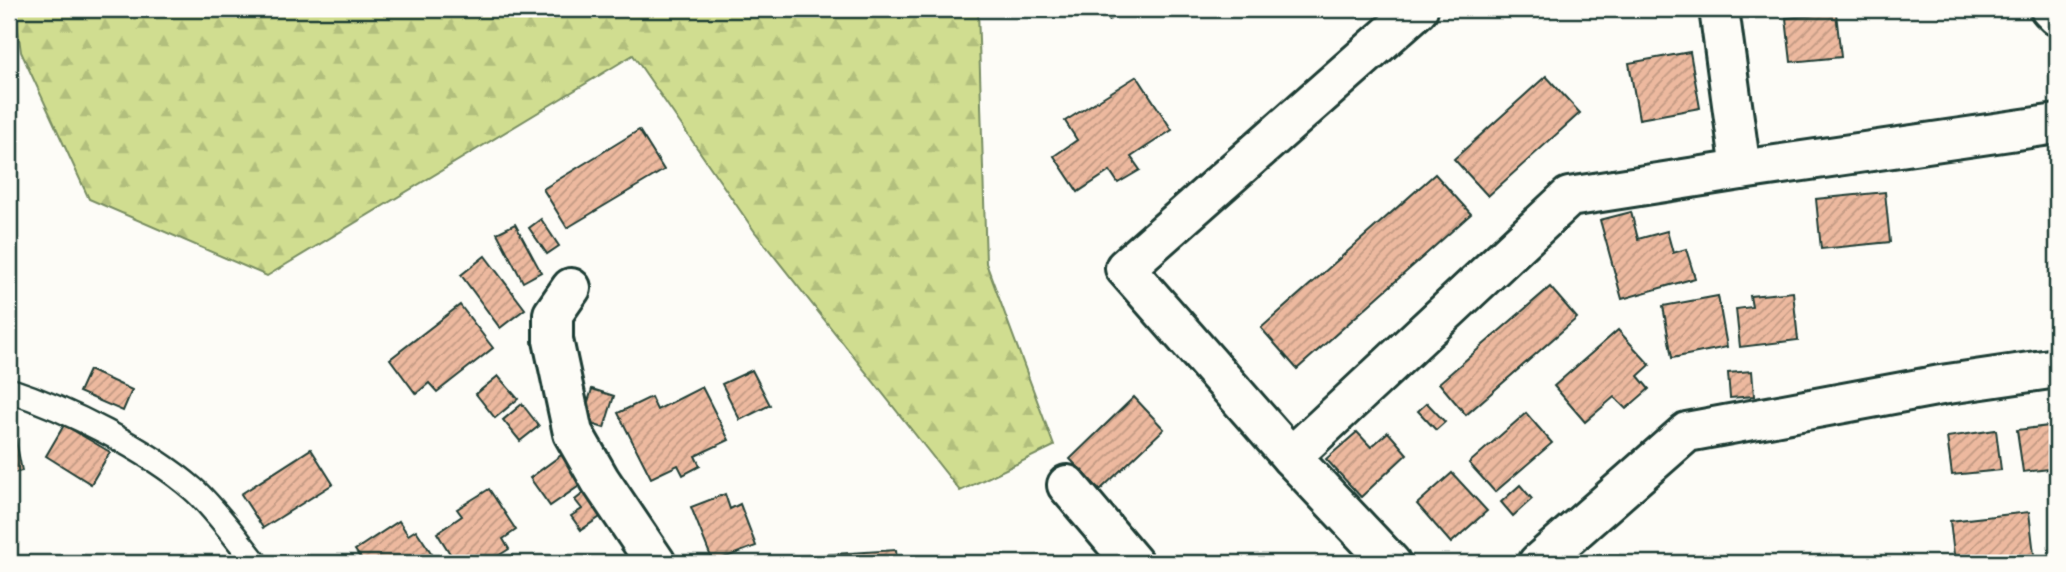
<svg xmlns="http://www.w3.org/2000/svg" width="2066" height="572" font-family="'Indie Flower',sans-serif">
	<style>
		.forest { fill: url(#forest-firs); stroke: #788d62; stroke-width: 2 }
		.building { fill: url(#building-hatch); stroke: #1f3d34; stroke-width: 2 }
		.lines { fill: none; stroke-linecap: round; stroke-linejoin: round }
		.lane-casing { stroke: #1f3d34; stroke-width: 28 }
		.street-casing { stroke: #1f3d34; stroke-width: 44 }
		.lane { stroke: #fdfcf7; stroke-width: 23 }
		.street { stroke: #fdfcf7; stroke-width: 38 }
	</style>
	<defs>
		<pattern id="forest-firs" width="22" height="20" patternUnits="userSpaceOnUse" patternTransform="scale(1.75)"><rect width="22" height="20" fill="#d0dd90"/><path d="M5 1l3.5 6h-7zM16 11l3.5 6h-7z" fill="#b2bf7d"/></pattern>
		<pattern id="building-hatch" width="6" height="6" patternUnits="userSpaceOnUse" patternTransform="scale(1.75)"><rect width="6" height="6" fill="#edb99f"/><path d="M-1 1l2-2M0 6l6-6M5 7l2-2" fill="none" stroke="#bf9882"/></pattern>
	</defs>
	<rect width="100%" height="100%" fill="#fdfcf7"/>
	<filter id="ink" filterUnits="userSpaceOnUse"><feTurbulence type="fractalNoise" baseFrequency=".0143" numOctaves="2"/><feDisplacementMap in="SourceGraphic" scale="14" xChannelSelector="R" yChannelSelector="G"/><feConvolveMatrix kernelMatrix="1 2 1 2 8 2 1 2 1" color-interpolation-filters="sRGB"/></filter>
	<g filter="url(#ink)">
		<!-- forest -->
		<path class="forest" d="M15,9h963l8,254 68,183 -94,45 -205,-259 -122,-177 -366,221 -178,-77 -68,-147z"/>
		<!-- building -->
		<g class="building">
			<path d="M1101,9h24l-16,11z"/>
			<path d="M1836,13l5,44 -50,5 -5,-44z"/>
			<path d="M1690,52l10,56 -61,11 -10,-56z"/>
			<path d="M1137,76l35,54 -41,27 9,13 -22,13 -8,-12 -32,21 -24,-36 23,-16 -12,-19z"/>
			<path d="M1546,76l34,37 -92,83 -34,-37z"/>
			<path d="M639,130l25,40 -97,58 -24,-39z"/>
			<path d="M1435,174l36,40 -174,155 -36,-41z"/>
			<path d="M1885,192l5,50 -69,7 -5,-50z"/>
			<path d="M1631,212l7,27 29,-8 6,22 13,-4 9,29 -73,21 -22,-79z"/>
			<path d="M541,219l18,27 -12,8 -18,-26z"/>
			<path d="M515,224l26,48 -18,10 -26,-49z"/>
			<path d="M485,256l40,53 -25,19 -39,-53z"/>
			<path d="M1550,287l27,31 -111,97 -27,-32z"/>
			<path d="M1793,292l5,48 -58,7 -4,-38 16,-2 -2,-11z"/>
			<path d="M1718,296l9,51 -55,11 -9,-52z"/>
			<path d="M460,305l33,43 -56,44 -8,-9 -13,11 -26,-35z"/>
			<path d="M1618,330l32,35 -12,11 11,13 -23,20 -12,-12 -29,25 -31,-36z"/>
			<path d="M89,370l43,20 -9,21 -44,-19z"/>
			<path d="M752,370l18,35 -30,15 -18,-36z"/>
			<path d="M1752,371l2,25 -24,2 -2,-25z"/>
			<path d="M498,376l20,23 -23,19 -19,-24z"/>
			<path d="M702,387l27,53 -34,16 5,10 -17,9 -5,-10 -27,13 -33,-65 33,-16 6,13z"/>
			<path d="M592,389l22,7 -10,32 -22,-7z"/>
			<path d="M1134,397l30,32 -64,61 -30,-31z"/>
			<path d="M1427,403l18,19 -9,8 -18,-19z"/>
			<path d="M522,404l17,22 -19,15 -17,-21z"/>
			<path d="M1526,413l26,30 -57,49 -26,-29z"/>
			<path d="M11,415l11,56 -13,3v-58z"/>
			<path d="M64,425l46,27 -19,32 -45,-28z"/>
			<path d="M2057,425v43l-34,4 -6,-42z"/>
			<path d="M1996,430l5,40 -49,5 -5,-38z"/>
			<path d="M1357,432l14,15 17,-15 19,22 -46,43 -35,-38z"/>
			<path d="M311,449l22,35 -70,44 -22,-34z"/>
			<path d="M564,453l21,29 -35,24 -20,-28z"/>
			<path d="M1452,473l35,38 -36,32 -34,-39z"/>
			<path d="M1520,485l12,14 -19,17 -12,-14z"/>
			<path d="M489,489l27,41 -13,9 6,10 -22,14h-31l-19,-30 25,-17 -5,-7z"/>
			<path d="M589,489l17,24 -25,17 -10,-14 11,-7 -7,-9z"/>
			<path d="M725,494l5,15 10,-5 16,42 -43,16 -22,-55z"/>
			<path d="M2029,512l6,51h-80l-5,-42z"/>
			<path d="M399,521l9,14 8,-5 22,33h-74l-9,-13z"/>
			<path d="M896,550l1,13h-109v-6z"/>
		</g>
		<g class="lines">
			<!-- lane casing -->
			<g class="lane-casing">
				<path id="lane" d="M9,390c58,19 138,59 184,99 21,18 45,52 63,74"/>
			</g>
			<!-- street casing -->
			<g class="street-casing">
				<g id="street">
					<path d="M1719,9l22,161"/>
					<path d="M2050,9l7,7"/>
					<path d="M571,288l-18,26v26l20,93 27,47 56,83"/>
					<path d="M1291,457l278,-260 172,-27 316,-46"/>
					<path d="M1067,485l66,78"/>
					<path d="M1391,563l-100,-106 -166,-189 293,-259"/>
					<path d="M1538,563l149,-131 254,-47 116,-17"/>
				</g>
			</g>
			<!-- lane -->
			<use href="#lane" class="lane"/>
			<!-- street -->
			<use href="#street" class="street"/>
		</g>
	</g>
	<!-- margin -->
	<rect width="2066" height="572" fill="none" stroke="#fdfcf7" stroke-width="35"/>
	<rect x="18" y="18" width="2031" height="537" fill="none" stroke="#1f3d34" stroke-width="2.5" filter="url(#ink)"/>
</svg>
